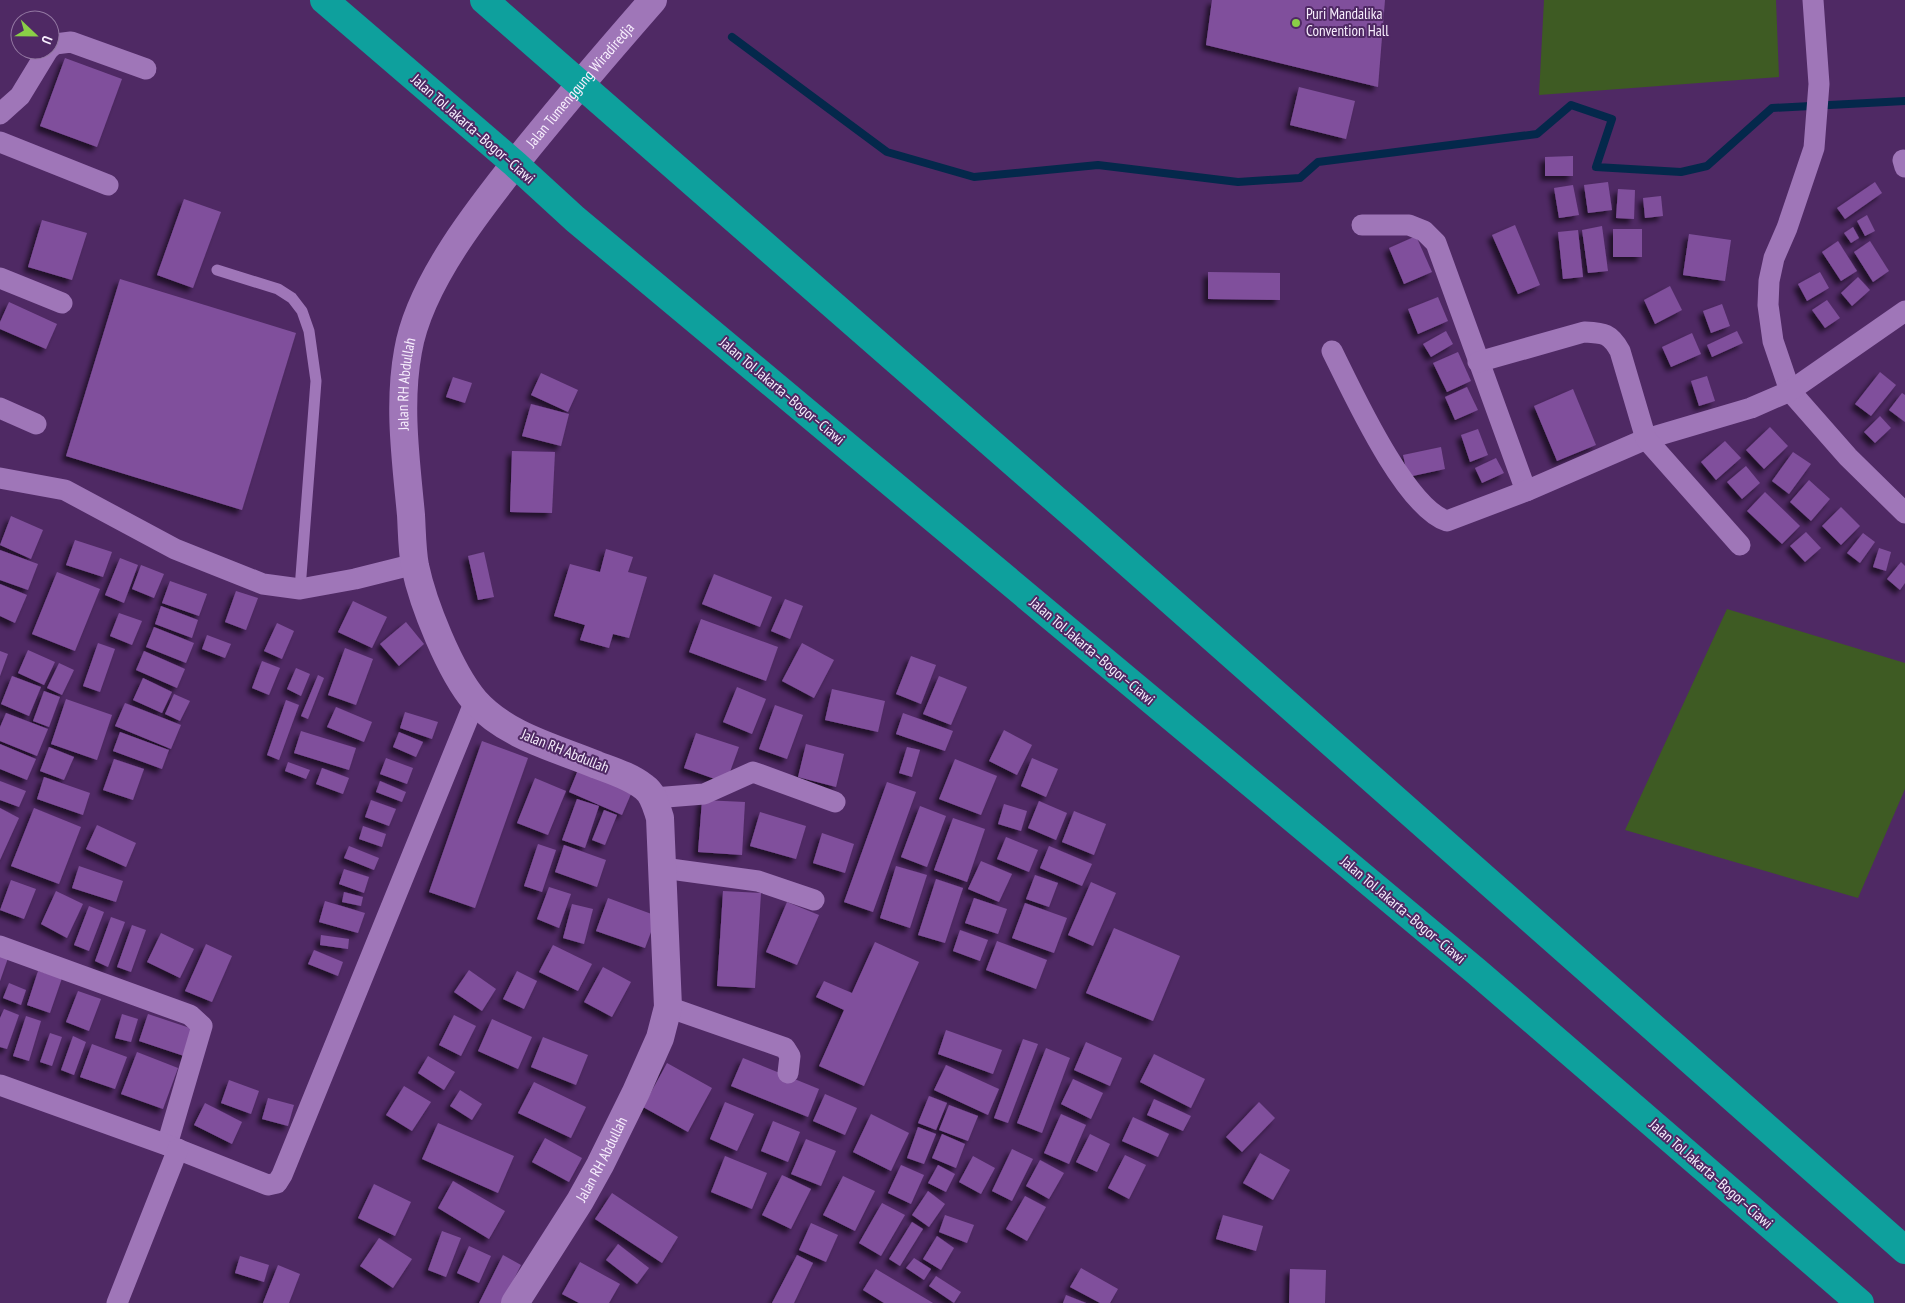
<svg xmlns="http://www.w3.org/2000/svg" width="1905" height="1303" font-family="'PT Sans Narrow',sans-serif">
	<style>
		.green { fill: #3e5b23 }
		.lines { fill: none; stroke-linecap: round; stroke-linejoin: round }
		.stream { stroke: #04284b; stroke-width: 8 }
		.building { fill: #80509c; filter: url(#shadow) }
		.lane { stroke: #9f76b8; stroke-width: 11 }
		.street { stroke: #9f76b8; stroke-width: 21 }
		.secondary { stroke: #9f76b8; stroke-width: 28 }
		.highway { stroke: #0ea09d; stroke-width: 28 }
		.poi-dot { fill: #8ace47; stroke: #4f2964; stroke-width: 2 }
		.labels { text-anchor: middle; stroke-width: 4; stroke-linejoin: round; paint-order: stroke }
		.poi-label { font-size: 15px; fill: #f8effe; stroke: #4f2964; text-anchor: start }
		.street-label { font-size: 15px; fill: #f8effe; stroke: #4f2964 }
	</style>
	<defs>
		<filter id="shadow"><feDropShadow dx="-4.5" dy="4.5" stdDeviation="2.5" flood-color="#0009"/></filter>
	</defs>
	<rect width="100%" height="100%" fill="#4f2964"/>
	<!-- green -->
	<g class="green">
		<path d="M1544,0h232l3,77 -240,18z"/>
		<path d="M1727,609l178,54v126l-47,109 -233,-68z"/>
	</g>
	<g class="lines">
		<!-- stream -->
		<path class="stream" d="M732,37l155,115 87,25 124,-12 140,17 62,-4 18,-16 219,-28 34,-29 41,14 -16,48 85,5 26,-6 65,-58 133,-7"/>
	</g>
	<!-- building -->
	<g class="building">
		<path d="M1212,0h173l-7,87 -172,-42z"/>
		<path d="M65,58l57,21 -25,68 -57,-21z"/>
		<path d="M1299,87l56,14 -9,38 -56,-14z"/>
		<path d="M1573,156v20h-28v-19z"/>
		<path d="M1608,182l4,28 -24,3 -4,-28z"/>
		<path d="M1875,182l7,11 -37,26 -8,-11z"/>
		<path d="M1573,185l6,30 -20,3 -5,-30z"/>
		<path d="M1618,189l17,1 -1,29 -18,-1z"/>
		<path d="M1661,196l2,20 -18,2 -2,-20z"/>
		<path d="M184,199l37,13 -28,76 -36,-13z"/>
		<path d="M1867,215l8,16 -10,5 -8,-15z"/>
		<path d="M42,220l45,13 -15,47 -44,-13z"/>
		<path d="M1515,225l25,60 -22,9 -26,-59z"/>
		<path d="M1602,226l6,45 -20,2 -6,-43z"/>
		<path d="M1853,227l6,11 -8,5 -7,-10z"/>
		<rect x="1613" y="229" width="29" height="28"/>
		<path d="M1578,230l5,47 -20,2 -5,-47z"/>
		<path d="M1689,234l42,6 -6,41 -42,-6z"/>
		<path d="M1416,236l16,36 -28,12 -15,-36z"/>
		<path d="M1838,241l19,30 -16,10 -19,-29z"/>
		<path d="M1870,241l19,30 -16,11 -19,-30z"/>
		<path d="M1208,272l72,1v27l-72,-1z"/>
		<path d="M1820,272l9,16 -22,13 -9,-17z"/>
		<path d="M1858,277l12,13 -18,16 -11,-13z"/>
		<path d="M120,279l176,54 -54,177 -176,-54z"/>
		<path d="M1670,286l12,24 -27,14 -11,-24z"/>
		<path d="M1438,297l10,24 -30,13 -10,-25z"/>
		<path d="M1827,300l13,18 -15,10 -13,-18z"/>
		<path d="M9,302l48,22 -11,25 -46,-20v-7z"/>
		<path d="M1722,304l8,22 -19,7 -8,-22z"/>
		<path d="M1446,331l7,13 -22,13 -8,-13z"/>
		<path d="M1737,331l6,12 -31,14 -5,-12z"/>
		<path d="M1692,333l9,21 -30,13 -9,-20z"/>
		<path d="M1458,352l13,29 -24,11 -14,-29z"/>
		<path d="M1880,372l16,13 -25,31 -16,-12z"/>
		<path d="M541,373l37,17 -10,22 -37,-17z"/>
		<path d="M1707,376l8,25 -16,5 -8,-25z"/>
		<path d="M453,377l19,6 -7,20 -19,-6z"/>
		<path d="M1467,387l11,23 -23,10 -10,-23z"/>
		<path d="M1573,389l23,56 -39,16 -23,-55z"/>
		<path d="M1902,393l3,2v27l-16,-12z"/>
		<path d="M531,404l38,10 -8,32 -39,-10z"/>
		<path d="M1880,416l11,12 -16,15 -11,-11z"/>
		<path d="M1770,427l18,19 -24,23 -18,-19z"/>
		<path d="M1478,429l10,26 -18,7 -9,-27z"/>
		<path d="M1725,441l16,17 -25,22 -15,-18z"/>
		<path d="M1441,447l4,22 -37,8 -5,-22z"/>
		<path d="M512,451l43,1 -3,61 -42,-1z"/>
		<path d="M1793,452l18,12 -22,30 -17,-13z"/>
		<path d="M1496,458l8,15 -22,10 -7,-15z"/>
		<path d="M1746,466l14,17 -18,16 -15,-17z"/>
		<path d="M1809,480l21,19 -19,22 -21,-19z"/>
		<path d="M1765,492l35,34 -18,18 -35,-33z"/>
		<path d="M1841,507l19,19 -19,19 -19,-19z"/>
		<path d="M11,516l32,14 -12,29 -31,-14z"/>
		<path d="M1806,532l15,16 -16,14 -15,-16z"/>
		<path d="M1863,533l12,9 -15,21 -13,-10z"/>
		<path d="M75,540l37,12 -9,25 -37,-12z"/>
		<path d="M1879,548l12,4 -5,19 -13,-4z"/>
		<path d="M606,549l27,8 -5,15 19,5 -18,61 -16,-4 -4,14 -29,-8 5,-15 -31,-9 16,-52 30,8z"/>
		<path d="M0,550l38,14 -10,26 -28,-10z"/>
		<path d="M484,552l10,45 -16,3 -10,-44z"/>
		<path d="M120,558l18,7 -14,38 -19,-8z"/>
		<path d="M1901,562l4,4v17l-5,7 -13,-11z"/>
		<path d="M141,565l23,9 -10,24 -22,-9z"/>
		<path d="M57,572l43,17 -25,62 -43,-17z"/>
		<path d="M714,574l58,23 -12,30 -58,-23z"/>
		<path d="M170,581l37,13 -8,22 -37,-13z"/>
		<path d="M0,584l27,11 -12,28 -15,-7z"/>
		<path d="M236,591l22,7 -12,32 -21,-8z"/>
		<path d="M785,599l18,7 -13,33 -19,-8z"/>
		<path d="M353,601l34,16 -15,31 -34,-16z"/>
		<path d="M161,606l37,14 -6,18 -37,-14z"/>
		<path d="M119,613l23,8 -10,24 -22,-9z"/>
		<path d="M701,619l77,28 -12,34 -77,-29z"/>
		<path d="M406,622l18,22 -25,22 -19,-22z"/>
		<path d="M277,623l17,8 -12,28 -18,-8z"/>
		<path d="M154,627l40,16 -8,20 -40,-16z"/>
		<path d="M207,635l24,9 -6,14 -23,-9z"/>
		<path d="M98,643l17,6 -15,43 -17,-6z"/>
		<path d="M802,643l32,17 -20,38 -32,-17z"/>
		<path d="M345,648l28,11 -17,46 -28,-10z"/>
		<path d="M28,650l27,12 -11,23 -26,-12z"/>
		<path d="M0,651l8,3 -8,22z"/>
		<path d="M144,651l41,18 -8,19 -41,-18z"/>
		<path d="M911,656l25,9 -15,39 -25,-10z"/>
		<path d="M262,661l18,7 -11,27 -17,-7z"/>
		<path d="M59,663l15,7 -12,25 -15,-7z"/>
		<path d="M296,668l14,6 -9,22 -14,-7z"/>
		<path d="M318,675l6,3 -16,41 -7,-3z"/>
		<path d="M12,676l29,11 -12,29 -28,-12z"/>
		<path d="M939,676l28,11 -16,38 -28,-11z"/>
		<path d="M143,678l29,14 -10,21 -29,-13z"/>
		<path d="M737,687l29,12 -14,35 -29,-12z"/>
		<path d="M832,689l53,12 -7,31 -53,-12z"/>
		<path d="M44,691l16,6 -11,30 -16,-6z"/>
		<path d="M174,694l16,7 -10,20 -15,-7z"/>
		<path d="M66,699l46,16 -15,45 -46,-16z"/>
		<path d="M286,700l13,5 -20,55 -12,-5z"/>
		<path d="M125,703l56,22 -10,24 -56,-23z"/>
		<path d="M775,705l28,10 -16,44 -28,-10z"/>
		<path d="M336,707l36,15 -8,20 -37,-15z"/>
		<path d="M405,712l33,10 -6,17 -32,-11z"/>
		<path d="M6,713l42,16 -11,27 -37,-15v-14z"/>
		<path d="M903,713l50,18 -8,20 -49,-17z"/>
		<path d="M1004,730l28,15 -15,30 -28,-14z"/>
		<path d="M301,731l55,17 -7,22 -55,-17z"/>
		<path d="M120,732l49,18 -7,19 -49,-18z"/>
		<path d="M399,732l24,10 -7,15 -23,-10z"/>
		<path d="M696,733l43,14 -13,36 -42,-15z"/>
		<path d="M482,741l46,17 -53,150 -46,-16z"/>
		<path d="M0,744l36,15 -9,21 -27,-11z"/>
		<path d="M806,744l38,10 -8,33 -38,-10z"/>
		<path d="M49,747l25,10 -10,23 -24,-9z"/>
		<path d="M907,747l13,3 -8,27 -13,-4z"/>
		<path d="M386,758l27,10 -6,16 -27,-10z"/>
		<path d="M1032,758l26,11 -12,28 -25,-11z"/>
		<path d="M114,759l30,10 -11,31 -30,-10z"/>
		<path d="M955,759l42,17 -16,39 -42,-16z"/>
		<path d="M288,762l22,8 -4,9 -21,-8z"/>
		<path d="M580,765l54,22 -12,28 -53,-23z"/>
		<path d="M322,768l27,10 -6,16 -27,-10z"/>
		<path d="M44,777l46,16 -7,22 -46,-16z"/>
		<path d="M535,778l31,13 -18,44 -31,-12z"/>
		<path d="M0,781l26,10 -7,16 -19,-7z"/>
		<path d="M380,781l26,11 -4,10 -26,-10z"/>
		<path d="M887,782l29,10 -43,120 -29,-10z"/>
		<path d="M577,799l22,7 -14,42 -23,-8z"/>
		<path d="M371,800l25,9 -7,17 -24,-9z"/>
		<path d="M702,800l43,2 -3,53 -44,-3z"/>
		<path d="M1039,801l28,12 -11,27 -28,-12z"/>
		<path d="M1004,804l23,7 -6,20 -23,-7z"/>
		<path d="M920,806l26,10 -19,51 -26,-10z"/>
		<path d="M0,808l19,10 -19,42z"/>
		<path d="M34,808l47,19 -22,57 -48,-18z"/>
		<path d="M604,810l13,5 -12,30 -13,-5z"/>
		<path d="M1074,811l32,13 -12,31 -32,-13z"/>
		<path d="M760,812l46,14 -10,33 -46,-13z"/>
		<path d="M953,818l32,11 -18,53 -33,-12z"/>
		<path d="M97,825l39,18 -10,24 -40,-18z"/>
		<path d="M363,826l23,8 -4,13 -23,-8z"/>
		<path d="M822,833l32,11 -9,29 -32,-10z"/>
		<path d="M1006,837l32,13 -9,22 -32,-13z"/>
		<path d="M538,844l18,6 -14,42 -18,-6z"/>
		<path d="M564,845l42,15 -9,27 -42,-15z"/>
		<path d="M349,846l30,12 -5,12 -30,-12z"/>
		<path d="M1049,846l43,18 -10,22 -42,-18z"/>
		<path d="M981,861l31,13 -13,28 -31,-13z"/>
		<path d="M79,866l44,15 -7,21 -44,-14z"/>
		<path d="M896,866l31,9 -17,53 -30,-10z"/>
		<path d="M344,869l25,8 -5,16 -25,-9z"/>
		<path d="M1035,875l23,8 -9,24 -23,-8z"/>
		<path d="M936,879l27,9 -18,55 -27,-8z"/>
		<path d="M11,880l25,9 -12,30 -24,-9z"/>
		<path d="M1091,882l25,11 -23,53 -25,-11z"/>
		<path d="M549,887l22,7 -12,34 -22,-9z"/>
		<path d="M56,891l27,13 -16,34 -26,-14z"/>
		<path d="M723,891l38,2 -6,95 -38,-2z"/>
		<path d="M344,892l19,5 -2,9 -19,-4z"/>
		<path d="M608,898l49,18 -12,32 -49,-17z"/>
		<path d="M974,898l33,11 -9,25 -33,-11z"/>
		<path d="M325,901l40,12 -7,20 -39,-11z"/>
		<path d="M787,902l32,13 -22,50 -31,-13z"/>
		<path d="M1025,903l42,15 -13,35 -42,-15z"/>
		<path d="M572,904l21,5 -9,35 -21,-6z"/>
		<path d="M89,906l15,6 -15,39 -15,-6z"/>
		<path d="M111,917l14,5 -17,45 -13,-6z"/>
		<path d="M132,925l14,5 -15,42 -14,-5z"/>
		<path d="M1114,928l66,28 -27,65 -67,-28z"/>
		<path d="M960,930l28,10 -8,21 -27,-10z"/>
		<path d="M161,933l33,16 -14,29 -33,-16z"/>
		<path d="M321,935l28,4 -1,10 -28,-4z"/>
		<path d="M997,941l50,19 -11,29 -50,-19z"/>
		<path d="M875,942l44,20 -55,124 -45,-20 25,-56 -28,-13 8,-16 28,12z"/>
		<path d="M206,944l26,12 -20,46 -27,-11z"/>
		<path d="M553,945l39,19 -14,27 -39,-19z"/>
		<path d="M314,950l29,12 -5,14 -30,-12z"/>
		<path d="M0,955l8,3 -8,23z"/>
		<path d="M603,967l28,15 -19,35 -28,-15z"/>
		<path d="M469,970l27,19 -14,22 -28,-19z"/>
		<path d="M38,971l24,7 -12,35 -23,-8z"/>
		<path d="M517,971l20,10 -13,28 -21,-10z"/>
		<path d="M9,983l17,7 -5,15 -18,-7z"/>
		<path d="M78,991l23,8 -12,32 -23,-9z"/>
		<path d="M4,1009l15,6 -12,34 -7,-2v-29z"/>
		<path d="M122,1014l16,5 -7,23 -16,-4z"/>
		<path d="M148,1014l48,16 -9,27 -48,-16z"/>
		<path d="M454,1015l22,11 -15,30 -22,-11z"/>
		<path d="M26,1016l15,5 -12,40 -16,-5z"/>
		<path d="M492,1019l40,18 -14,32 -40,-18z"/>
		<path d="M946,1030l56,20 -9,24 -55,-20z"/>
		<path d="M50,1033l12,4 -10,29 -12,-4z"/>
		<path d="M73,1036l13,6 -12,33 -13,-5z"/>
		<path d="M543,1037l45,18 -12,30 -45,-18z"/>
		<path d="M1023,1039l15,5 -30,79 -14,-5z"/>
		<path d="M1086,1042l36,16 -12,28 -36,-16z"/>
		<path d="M92,1044l35,13 -12,32 -35,-12z"/>
		<path d="M1046,1048l24,10 -28,75 -25,-10z"/>
		<path d="M137,1052l41,16 -15,41 -42,-15z"/>
		<path d="M1154,1054l51,25 -14,29 -51,-26z"/>
		<path d="M428,1056l27,16 -11,18 -26,-17z"/>
		<path d="M743,1058l76,31 -11,28 -77,-31z"/>
		<path d="M667,1063l45,25 -24,44 -45,-25z"/>
		<path d="M946,1065l53,24 -11,26 -54,-25z"/>
		<path d="M1073,1079l30,14 -12,26 -30,-15z"/>
		<path d="M229,1080l30,11 -8,23 -30,-11z"/>
		<path d="M534,1082l52,25 -15,31 -53,-25z"/>
		<path d="M404,1086l27,16 -19,29 -26,-16z"/>
		<path d="M460,1090l22,14 -10,16 -22,-14z"/>
		<path d="M825,1094l32,14 -12,27 -32,-14z"/>
		<path d="M929,1096l18,7 -11,27 -18,-7z"/>
		<path d="M268,1098l26,7 -6,21 -26,-7z"/>
		<path d="M1154,1099l37,17 -8,15 -36,-16z"/>
		<path d="M725,1102l29,12 -17,37 -27,-12z"/>
		<path d="M1259,1102l16,16 -33,34 -16,-15z"/>
		<path d="M205,1103l37,19 -10,22 -38,-19z"/>
		<path d="M949,1105l29,11 -10,25 -29,-11z"/>
		<path d="M871,1114l38,19 -18,38 -38,-19z"/>
		<path d="M1061,1114l25,11 -17,39 -25,-11z"/>
		<path d="M1133,1117l36,17 -11,23 -36,-16z"/>
		<path d="M773,1121l27,11 -12,30 -27,-11z"/>
		<path d="M438,1123l76,33 -16,37 -76,-34z"/>
		<path d="M918,1127l18,7 -12,30 -17,-6z"/>
		<path d="M942,1134l23,10 -9,24 -24,-10z"/>
		<path d="M1090,1134l20,10 -13,28 -21,-10z"/>
		<path d="M545,1138l37,20 -13,24 -37,-20z"/>
		<path d="M806,1139l30,12 -15,35 -30,-12z"/>
		<path d="M1012,1149l21,10 -21,42 -20,-10z"/>
		<path d="M1260,1153l30,17 -17,30 -30,-17z"/>
		<path d="M1125,1155l21,10 -17,34 -21,-11z"/>
		<path d="M725,1156l42,17 -15,36 -41,-17z"/>
		<path d="M973,1156l22,12 -14,26 -22,-12z"/>
		<path d="M1040,1160l24,13 -15,26 -23,-13z"/>
		<path d="M901,1165l23,10 -13,29 -23,-11z"/>
		<path d="M938,1165l17,9 -9,18 -18,-9z"/>
		<path d="M782,1175l29,14 -20,40 -29,-14z"/>
		<path d="M843,1176l32,15 -20,40 -32,-16z"/>
		<path d="M453,1181l52,30 -16,28 -51,-31z"/>
		<path d="M374,1184l37,18 -16,34 -37,-18z"/>
		<path d="M928,1191l17,13 -16,23 -17,-12z"/>
		<path d="M612,1193l66,44 -16,26 -67,-44z"/>
		<path d="M1025,1196l21,11 -19,34 -21,-12z"/>
		<path d="M882,1203l23,12 -24,41 -22,-13z"/>
		<path d="M945,1215l29,10 -7,18 -28,-11z"/>
		<path d="M1223,1215l40,11 -7,25 -40,-12z"/>
		<path d="M912,1222l11,7 -23,37 -11,-7z"/>
		<path d="M811,1223l27,12 -12,27 -27,-12z"/>
		<path d="M442,1231l19,7 -15,39 -18,-7z"/>
		<path d="M937,1236l17,12 -13,22 -18,-11z"/>
		<path d="M379,1238l33,21 -19,29 -33,-22z"/>
		<path d="M618,1244l31,24 -12,16 -31,-24z"/>
		<path d="M469,1246l22,10 -12,27 -22,-10z"/>
		<path d="M503,1255l18,10 -19,38h-23z"/>
		<path d="M797,1255l16,8 -19,40h-22z"/>
		<path d="M240,1256l29,9 -5,17 -29,-9z"/>
		<path d="M914,1258l17,11 -7,11 -18,-12z"/>
		<path d="M580,1262l40,22 -11,19h-30l-17,-9z"/>
		<path d="M278,1265l22,9 -11,29h-26z"/>
		<path d="M1081,1268l37,21 -8,14h-10l-30,-16z"/>
		<path d="M876,1269l57,34h-49l-21,-13z"/>
		<path d="M1290,1269l36,1 -1,33h-36z"/>
		<path d="M936,1276l25,16 -7,11 -25,-17z"/>
		<path d="M1066,1295l20,8h-23z"/>
	</g>
	<g class="lines">
		<!-- lane -->
		<path class="lane" d="M217,270l61,19 14,9 10,13 7,20 7,50 -16,208"/>
		<!-- street -->
		<g class="street">
			<path d="M1813,0l6,84 -5,64 -27,80 -13,30 -5,23 -1,24 5,36 17,50 58,66 57,56"/>
			<path d="M50,48l5,-4 16,-2 75,27"/>
			<path d="M0,114l20,-18 28,-46"/>
			<path d="M0,142l108,43"/>
			<path d="M1903,160l2,7"/>
			<path d="M1362,225h47l15,6 12,12 90,248"/>
			<path d="M0,278l62,25"/>
			<path d="M1332,351c20,40 73,157 115,170l79,-30 120,-52 105,-31 39,-17 115,-80"/>
			<path d="M1478,362l106,-30c20,1 26,1 36,19l26,88 94,106"/>
			<path d="M0,408l36,16"/>
			<path d="M0,478l65,12 110,59 88,35 37,5 55,-10 60,-15"/>
			<path d="M654,798l50,-4 49,-22 82,30"/>
			<path d="M663,868l95,13 56,19"/>
			<path d="M0,946l190,69 12,11 -35,119"/>
			<path d="M668,1007l117,41 5,8 -2,17"/>
			<path d="M0,1085l167,60 101,40 9,-2 5,-8 193,-474"/>
			<path d="M117,1303l61,-154"/>
		</g>
		<!-- secondary -->
		<path class="secondary" id="s1" d="M515,1303l65,-102 20,-36 36,-73 24,-54 8,-31 -8,-189c-4,-12 -6,-24 -16,-31 -14,-11 -31,-16 -47,-22 -41,-17 -91,-29 -122,-64 -25,-29 -52,-97 -60,-135 -3,-16 -3,-34 -4,-51 -5,-54 -13,-110 -3,-164 12,-71 78,-151 122,-206 40,-49 81,-97 123,-145"/>
		<!-- highway -->
		<g class="highway">
			<path d="M324,0l191,164 60,55 902,753 383,331"/>
			<path d="M484,0l602,526 819,724"/>
		</g>
	</g>
	<!-- markers -->
	<circle class="poi-dot" cx="1296" cy="23" r="5"/>
	<g class="labels">
		<!-- poi labels -->
		<g class="poi-label">
			<text x="1306" y="19">Puri Mandalika<tspan x="1306" dy="17">Convention Hall</tspan></text>
		</g>
		<!-- street labels -->
		<g class="street-label">
			<text dy="5" stroke="none"><textPath href="#s1" startOffset="1435">Jalan Tumenggung Wiradiredja</textPath></text>
			<text transform="translate(473 129) rotate(41)" y="5">Jalan Tol Jakarta–Bogor–Ciawi</text>
			<text dy="5" stroke="none"><textPath href="#s1" startOffset="1082">Jalan RH Abdullah</textPath></text>
			<text transform="translate(782 391) rotate(40)" y="5">Jalan Tol Jakarta–Bogor–Ciawi</text>
			<text transform="translate(1092 651) rotate(40)" y="5">Jalan Tol Jakarta–Bogor–Ciawi</text>
			<text transform="translate(565 751) rotate(22)" y="5">Jalan RH Abdullah</text>
			<text transform="translate(1403 910) rotate(40)" y="5">Jalan Tol Jakarta–Bogor–Ciawi</text>
			<text dy="5" stroke="none"><textPath href="#s1" startOffset="168">Jalan RH Abdullah</textPath></text>
			<text transform="translate(1711 1174) rotate(41)" y="5">Jalan Tol Jakarta–Bogor–Ciawi</text>
		</g>
	</g>
	<!-- north arrow -->
	<g transform="translate(35 35) rotate(112)"><circle r="24" fill="#4f2964" stroke="#9378a2"/>
	<path d="M0-4L9 19L0 12L-9 19Z" fill="#8ace47"/>
	<text y="-8" font-size="14" font-weight="bold" text-anchor="middle" fill="#f8effe">U</text>
	</g>
</svg>
